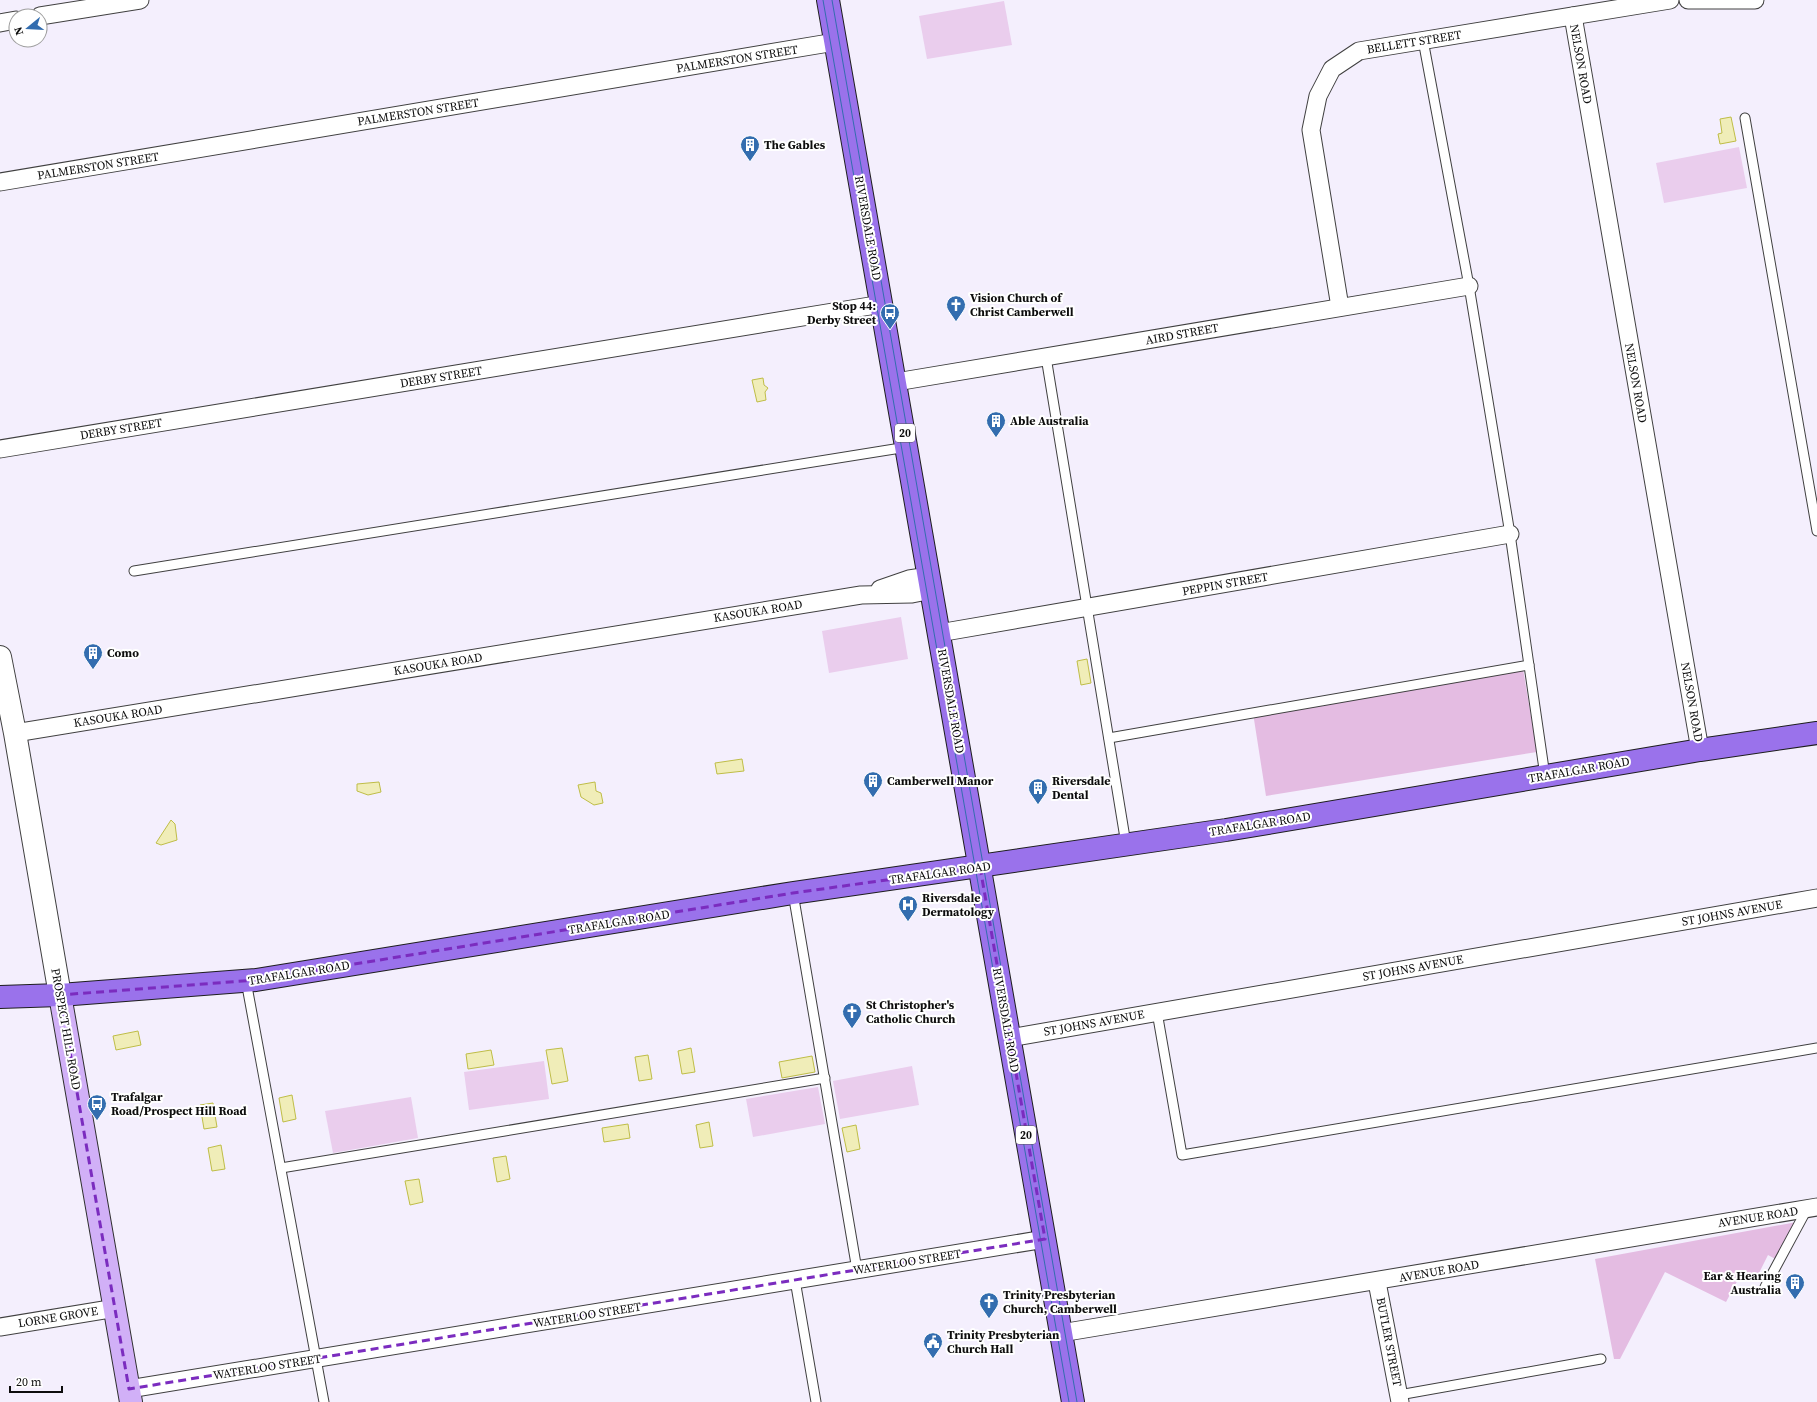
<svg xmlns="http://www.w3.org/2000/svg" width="1817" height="1402" font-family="'Source Serif 4',serif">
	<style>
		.green { fill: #e4bce2 }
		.pitch { fill: #eacded }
		.water { fill: #f0edb8; stroke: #bfbd47 }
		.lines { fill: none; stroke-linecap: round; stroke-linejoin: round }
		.service-casing { stroke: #404040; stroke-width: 11 }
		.minor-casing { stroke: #404040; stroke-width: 19 }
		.tertiary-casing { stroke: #404040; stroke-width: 24 }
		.secondary-casing { stroke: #2f2f2f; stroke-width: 24 }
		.primary-casing { stroke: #1e1e1e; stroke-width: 24 }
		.service { stroke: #fff; stroke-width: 9 }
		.minor { stroke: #fff; stroke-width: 17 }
		.tertiary { stroke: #fff; stroke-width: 22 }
		.secondary { stroke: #d1b0f7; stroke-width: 22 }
		.primary { stroke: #9a72eb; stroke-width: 22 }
		.tram { stroke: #336daf; stroke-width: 1 }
		.marked { fill: none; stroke: #7b2cbf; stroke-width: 3; stroke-dasharray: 8 5; stroke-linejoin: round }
		.labels { text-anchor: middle; stroke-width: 4; stroke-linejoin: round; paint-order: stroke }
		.shield { fill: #fff; stroke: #565656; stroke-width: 1 }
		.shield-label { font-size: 11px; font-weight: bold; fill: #0d0d0d }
		.street-label { font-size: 12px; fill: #0d0d0d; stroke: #fff }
		.poi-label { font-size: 12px; font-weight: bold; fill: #0d0d0d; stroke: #fff; text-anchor: start }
	</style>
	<rect width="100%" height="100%" fill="#f4effd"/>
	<!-- green -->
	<g class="green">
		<path d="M1523,669l14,83 -271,44 -13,-83z"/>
		<path d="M1802,1221l-21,41 -13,-7 -13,26 -14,-7 -15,28 -61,-30 -45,87h-6l-19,-100z"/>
	</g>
	<!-- pitch -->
	<g class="pitch">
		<path d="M1004,1l8,44 -85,14 -8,-43z"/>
		<path d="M1739,147l8,41 -83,15 -8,-40z"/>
		<path d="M901,617l7,42 -79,14 -7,-42z"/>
		<path d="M544,1061l5,38 -80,11 -5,-38z"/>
		<path d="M912,1066l7,39 -79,14 -7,-38z"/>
		<path d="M818,1087l7,37 -72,13 -7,-38z"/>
		<path d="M411,1097l7,41 -85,15 -8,-42z"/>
	</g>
	<!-- water -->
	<g class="water">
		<path d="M1731,117l5,24 -16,3 -2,-10 4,-1 -2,-14z"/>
		<path d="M763,378l1,7 4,3 -3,4 1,8 -9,2 -5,-22z"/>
		<path d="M1087,659l4,24 -10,2 -4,-24z"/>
		<path d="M742,759l2,12 -27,3 -2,-11z"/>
		<path d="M379,782l2,10 -13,3 -11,-4v-7z"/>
		<path d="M595,782l1,9 5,2 2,10 -9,2 -13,-8 -3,-12z"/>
		<path d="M171,820l4,4 2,16 -16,5 -5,-2z"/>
		<path d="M138,1031l3,14 -25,5 -3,-14z"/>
		<path d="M562,1048l6,33 -16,3 -6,-34z"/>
		<path d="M691,1048l4,24 -13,2 -4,-23z"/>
		<path d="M491,1050l3,15 -26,4 -2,-15z"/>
		<path d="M648,1055l4,24 -13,2 -4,-24z"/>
		<path d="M812,1056l3,16 -33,6 -3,-16z"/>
		<path d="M292,1095l4,24 -13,3 -4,-24z"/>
		<path d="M213,1103l4,24 -13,2 -4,-24z"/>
		<path d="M709,1122l4,24 -13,2 -4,-23z"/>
		<path d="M628,1124l2,14 -26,4 -2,-14z"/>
		<path d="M856,1125l4,24 -13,3 -5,-24z"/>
		<path d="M221,1145l4,24 -13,2 -4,-23z"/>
		<path d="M506,1156l4,23 -13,3 -4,-24z"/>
		<path d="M419,1179l4,23 -13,3 -5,-24z"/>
	</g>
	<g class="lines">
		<!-- service casing -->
		<g class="service-casing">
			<g id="service">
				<path d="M1423,40l46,246 41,248 35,242"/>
				<path d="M1745,118l72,413"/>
				<path d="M1046,357l80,487"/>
				<path d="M134,571l773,-124"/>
				<path d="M1109,738l420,-73"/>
				<path d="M793,893l64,377"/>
				<path d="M246,981l78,421"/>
				<path d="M1157,1012l25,143 635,-107"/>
				<path d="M281,1168l544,-90"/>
				<path d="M795,1280l21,122"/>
				<path d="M1765,1287l42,-78"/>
				<path d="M1399,1395l202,-36"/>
			</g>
		</g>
		<!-- minor casing -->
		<g class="minor-casing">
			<g id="minor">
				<path d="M1688,0h67"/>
				<path d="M40,16l100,-16"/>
				<path d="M1573,16l127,734"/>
				<path d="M0,23l16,-3"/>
				<path d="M0,182l835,-140"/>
				<path d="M1340,307l-29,-177 7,-34 14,-27 27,-18 311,-51"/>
				<path d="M896,382l573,-96"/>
				<path d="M0,449l882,-145"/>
				<path d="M880,589l29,-10 20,-3"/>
				<path d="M939,633l571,-99"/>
				<path d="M15,733l846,-138 51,-1 20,-4"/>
				<path d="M1009,1038l808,-140"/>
				<path d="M1377,1282l23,120"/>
				<path d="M0,1327l116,-19"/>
				<path d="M1061,1333l756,-126"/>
				<path d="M129,1389l916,-150"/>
			</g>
		</g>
		<!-- tertiary casing -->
		<g class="tertiary-casing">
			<path id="tertiary" d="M0,657l15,76 45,262"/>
		</g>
		<!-- secondary casing -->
		<g class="secondary-casing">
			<path id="secondary" d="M60,995l71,407"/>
		</g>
		<!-- primary casing -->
		<g class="primary-casing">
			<g id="primary">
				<path d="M828,0l245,1402"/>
				<path d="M0,997l60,-2 196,-15 537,-87 433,-63 474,-80 117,-17"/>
			</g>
		</g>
		<!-- service -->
		<use href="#service" class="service"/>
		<!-- minor -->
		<use href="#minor" class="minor"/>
		<!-- tertiary -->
		<use href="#tertiary" class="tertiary"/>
		<!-- secondary -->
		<use href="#secondary" class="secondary"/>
		<!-- primary -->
		<use href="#primary" class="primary"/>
		<!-- tram -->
		<g class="tram">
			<path d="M823,0l246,1402"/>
			<path d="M832,0l245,1402"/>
		</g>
	</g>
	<!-- marked area -->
	<path class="marked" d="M980,867l65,372 -916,150 -69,-394 196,-15 537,-87z"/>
	<!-- icons -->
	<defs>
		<g id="building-pin" transform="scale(1)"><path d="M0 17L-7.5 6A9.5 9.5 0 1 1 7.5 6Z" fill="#336daf" stroke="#fff"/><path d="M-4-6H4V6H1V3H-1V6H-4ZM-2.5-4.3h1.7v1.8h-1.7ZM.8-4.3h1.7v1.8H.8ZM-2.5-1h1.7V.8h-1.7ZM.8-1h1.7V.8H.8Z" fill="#fff"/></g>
		<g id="church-pin" transform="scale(1)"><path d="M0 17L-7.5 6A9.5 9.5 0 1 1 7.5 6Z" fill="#336daf" stroke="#fff"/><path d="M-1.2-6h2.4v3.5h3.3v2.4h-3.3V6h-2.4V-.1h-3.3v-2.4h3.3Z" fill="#fff"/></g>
		<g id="bus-pin" transform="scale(1)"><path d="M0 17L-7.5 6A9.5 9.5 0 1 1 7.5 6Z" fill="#336daf" stroke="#fff"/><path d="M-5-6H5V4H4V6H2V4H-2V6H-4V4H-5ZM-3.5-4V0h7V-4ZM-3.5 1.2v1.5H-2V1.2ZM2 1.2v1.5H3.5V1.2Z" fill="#fff"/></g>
		<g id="hospital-pin" transform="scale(1)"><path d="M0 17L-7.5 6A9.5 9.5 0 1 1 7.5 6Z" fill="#336daf" stroke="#fff"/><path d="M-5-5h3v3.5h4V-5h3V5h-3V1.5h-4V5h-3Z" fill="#fff"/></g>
		<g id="civic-pin" transform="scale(1)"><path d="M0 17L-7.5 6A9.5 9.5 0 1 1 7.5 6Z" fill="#336daf" stroke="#fff"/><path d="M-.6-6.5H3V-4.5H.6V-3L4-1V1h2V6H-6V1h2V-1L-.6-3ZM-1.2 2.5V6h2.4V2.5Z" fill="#fff"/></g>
	</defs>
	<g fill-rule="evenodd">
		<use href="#building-pin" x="750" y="145"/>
		<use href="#church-pin" x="956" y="305"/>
		<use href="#bus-pin" x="890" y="313"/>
		<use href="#building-pin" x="996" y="421"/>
		<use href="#building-pin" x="93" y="653"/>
		<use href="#building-pin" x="873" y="781"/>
		<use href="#building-pin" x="1038" y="788"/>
		<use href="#hospital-pin" x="908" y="905"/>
		<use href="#church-pin" x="852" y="1012"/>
		<use href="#bus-pin" x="97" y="1104"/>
		<use href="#building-pin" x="1795" y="1283"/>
		<use href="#church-pin" x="989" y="1302"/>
		<use href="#civic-pin" x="933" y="1342"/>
	</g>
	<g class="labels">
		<!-- shield labels -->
		<g class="shield">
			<rect x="895" y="424" width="20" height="18" rx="3"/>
			<rect x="1016" y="1126" width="20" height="18" rx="3"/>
		</g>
		<g class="shield-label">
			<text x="905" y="437">20</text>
			<text x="1026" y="1139">20</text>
		</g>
		<!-- street labels -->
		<g class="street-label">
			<text transform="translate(1414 42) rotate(-9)" y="4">BELLETT STREET</text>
			<text transform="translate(737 59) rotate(-9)" y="4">PALMERSTON STREET</text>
			<text transform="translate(1581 64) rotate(80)" y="4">NELSON ROAD</text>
			<text transform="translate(418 112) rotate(-9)" y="4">PALMERSTON STREET</text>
			<text transform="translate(98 166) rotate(-9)" y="4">PALMERSTON STREET</text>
			<text transform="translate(868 228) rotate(80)" y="4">RIVERSDALE ROAD</text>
			<text transform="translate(1182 334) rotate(-10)" y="4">AIRD STREET</text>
			<text transform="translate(441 377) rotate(-9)" y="4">DERBY STREET</text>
			<text transform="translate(1636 383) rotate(80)" y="4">NELSON ROAD</text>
			<text transform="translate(121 429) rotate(-9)" y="4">DERBY STREET</text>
			<text transform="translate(1225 584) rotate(-10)" y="4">PEPPIN STREET</text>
			<text transform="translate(758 611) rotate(-9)" y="4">KASOUKA ROAD</text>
			<text transform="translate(438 664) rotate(-9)" y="4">KASOUKA ROAD</text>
			<text transform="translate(951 701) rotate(80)" y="4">RIVERSDALE ROAD</text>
			<text transform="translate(1692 702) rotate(80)" y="4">NELSON ROAD</text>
			<text transform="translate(118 716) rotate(-9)" y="4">KASOUKA ROAD</text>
			<text transform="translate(1579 770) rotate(-10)" y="4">TRAFALGAR ROAD</text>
			<text transform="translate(1260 824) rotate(-9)" y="4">TRAFALGAR ROAD</text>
			<text transform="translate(940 873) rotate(-8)" y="4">TRAFALGAR ROAD</text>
			<text transform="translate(1732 913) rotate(-10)" y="4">ST JOHNS AVENUE</text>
			<text transform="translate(619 922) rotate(-9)" y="4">TRAFALGAR ROAD</text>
			<text transform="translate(1413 968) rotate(-10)" y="4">ST JOHNS AVENUE</text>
			<text transform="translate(299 973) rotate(-9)" y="4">TRAFALGAR ROAD</text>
			<text transform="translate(1006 1020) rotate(80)" y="4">RIVERSDALE ROAD</text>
			<text transform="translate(1094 1023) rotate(-10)" y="4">ST JOHNS AVENUE</text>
			<text transform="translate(66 1029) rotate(80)" y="4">PROSPECT HILL ROAD</text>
			<text transform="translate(1758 1217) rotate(-9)" y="4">AVENUE ROAD</text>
			<text transform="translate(907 1262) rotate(-9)" y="4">WATERLOO STREET</text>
			<text transform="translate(1439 1271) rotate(-10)" y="4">AVENUE ROAD</text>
			<text transform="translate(587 1315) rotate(-9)" y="4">WATERLOO STREET</text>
			<text transform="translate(58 1317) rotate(-9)" y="4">LORNE GROVE</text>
			<text transform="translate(1389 1342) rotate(79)" y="4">BUTLER STREET</text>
			<text transform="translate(267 1367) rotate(-9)" y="4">WATERLOO STREET</text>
		</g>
		<!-- poi labels -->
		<g class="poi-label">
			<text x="764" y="149">The Gables</text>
			<text x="970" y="302">Vision Church of<tspan x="970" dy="14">Christ Camberwell</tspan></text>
			<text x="876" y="310" text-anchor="end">Stop 44:<tspan x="876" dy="14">Derby Street</tspan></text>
			<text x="1010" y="425">Able Australia</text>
			<text x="107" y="657">Como</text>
			<text x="887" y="785">Camberwell Manor</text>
			<text x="1052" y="785">Riversdale<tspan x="1052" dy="14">Dental</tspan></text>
			<text x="922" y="902">Riversdale<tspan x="922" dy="14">Dermatology</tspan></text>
			<text x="866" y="1009">St Christopher's<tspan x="866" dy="14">Catholic Church</tspan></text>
			<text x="111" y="1101">Trafalgar<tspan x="111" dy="14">Road/Prospect Hill Road</tspan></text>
			<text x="1781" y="1280" text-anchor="end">Ear &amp; Hearing<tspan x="1781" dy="14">Australia</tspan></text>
			<text x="1003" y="1299">Trinity Presbyterian<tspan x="1003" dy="14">Church, Camberwell</tspan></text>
			<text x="947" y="1339">Trinity Presbyterian<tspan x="947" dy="14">Church Hall</tspan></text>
		</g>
	</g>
	<!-- north arrow -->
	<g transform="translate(28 28) rotate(252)"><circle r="19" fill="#ffffff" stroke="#9e9e9e"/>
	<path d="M0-3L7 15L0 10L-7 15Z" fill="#336daf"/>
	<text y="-6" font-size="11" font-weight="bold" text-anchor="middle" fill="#0d0d0d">N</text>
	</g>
	<!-- scale -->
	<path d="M10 1386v6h52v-6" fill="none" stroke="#0d0d0d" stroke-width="2"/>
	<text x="16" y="1386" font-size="12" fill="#0d0d0d" stroke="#ffffff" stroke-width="3" paint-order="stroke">20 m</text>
</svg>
